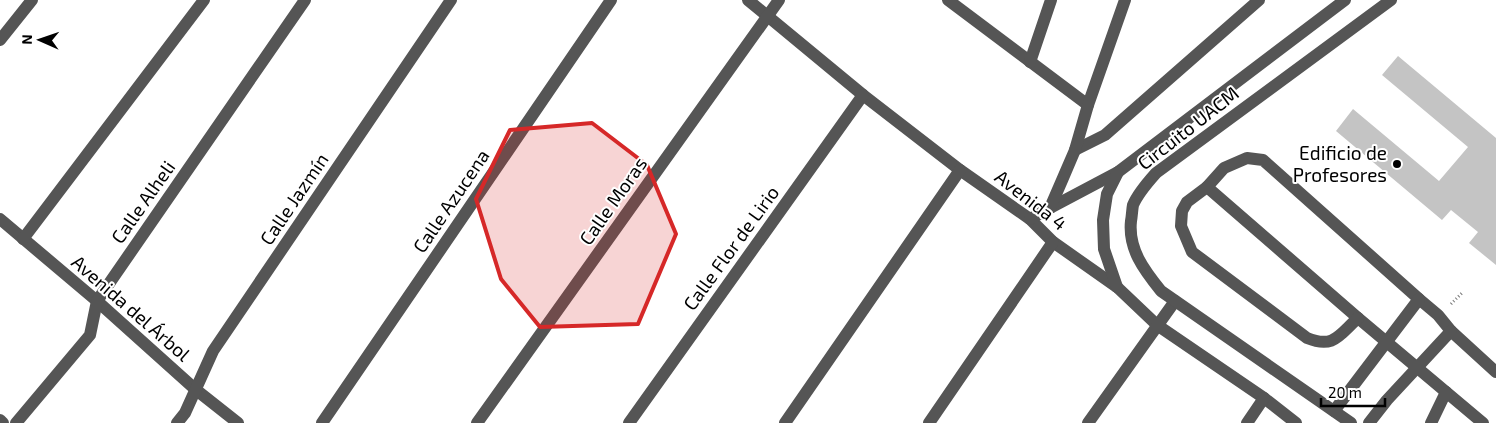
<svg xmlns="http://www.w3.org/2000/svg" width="1496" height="423" font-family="'Exo 2',sans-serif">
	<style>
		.building { fill: #c4c4c4 }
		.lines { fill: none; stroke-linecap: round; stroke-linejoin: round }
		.path { stroke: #777; stroke-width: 3; stroke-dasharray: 1 2.5; stroke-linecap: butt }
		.minor { stroke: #555; stroke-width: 12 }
		.marked { fill: #d62828; fill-opacity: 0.2; stroke: #d62828; stroke-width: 4; stroke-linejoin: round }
		.poi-dot { fill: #000; stroke: #fff; stroke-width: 2 }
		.labels { text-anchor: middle; stroke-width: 4; stroke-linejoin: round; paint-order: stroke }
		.street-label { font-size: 19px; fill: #000; stroke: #fff }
		.poi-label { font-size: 19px; fill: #000; stroke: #fff; text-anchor: end }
	</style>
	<rect width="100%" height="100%" fill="#fff"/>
	<!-- building -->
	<path class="building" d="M1398,56l98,82v127l-27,-22 9,-11 -27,-22 -9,10 -106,-89 17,-22 86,72 29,-34 -86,-72z"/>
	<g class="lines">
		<!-- path -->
		<path class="path" d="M1451,304l11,-11"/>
		<!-- minor -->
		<g class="minor">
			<path d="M748,0l115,95 97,75 70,49 23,23 64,45 40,38 107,73 32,25"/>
			<path d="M948,0l140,105"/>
			<path d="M0,40l32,-40"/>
			<path d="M1030,62l21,-62"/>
			<path d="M1075,150l30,-15 154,-135"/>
			<path d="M1207,187l151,131 125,105"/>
			<path d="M1050,208l68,-36 227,-172"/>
			<path d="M0,219l97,82 98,88 43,34"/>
			<path d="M1030,219l20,-11 13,-30 12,-28 13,-45 37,-105"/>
			<path d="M23,239l181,-239"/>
			<path d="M1117,287l-13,-38 -1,-29 4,-26 11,-22"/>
			<path d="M1358,318c-19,17 -24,31 -51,20l-115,-86 -11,-26 1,-15 5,-9 20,-15 17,-19 23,-10 16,2 156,139 19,16 13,16 45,41"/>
			<path d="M1334,411l85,-112"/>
			<path d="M0,420l3,3"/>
			<path d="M16,423l74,-88 7,-34 208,-301"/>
			<path d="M177,423l8,-10 28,-62 238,-351"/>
			<path d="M322,423l289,-423"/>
			<path d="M477,423l302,-423"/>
			<path d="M629,423l234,-328"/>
			<path d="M785,423l175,-253"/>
			<path d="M929,423l124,-181"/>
			<path d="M1088,423l87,-122"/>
			<path d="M1247,423l17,-25"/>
			<path d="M1351,423l-190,-132c-17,-21 -33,-42 -30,-70 1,-5 1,-11 2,-16 5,-12 15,-23 23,-32l235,-173"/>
			<path d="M1369,423l18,-23 64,-69"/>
			<path d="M1431,423l15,-31"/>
		</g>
	</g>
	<!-- marked area -->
	<path class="marked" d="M592,123l55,42 29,69 -38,90 -98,3 -39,-48 -25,-80 34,-69z"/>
	<!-- markers -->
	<circle class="poi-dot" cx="1397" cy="164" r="5"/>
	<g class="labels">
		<!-- street labels -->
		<g class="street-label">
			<text transform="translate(1188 128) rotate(-38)" y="7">Circuito UACM</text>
			<text transform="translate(294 199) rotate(-56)" y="7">Calle Jazmín</text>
			<text transform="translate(1031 200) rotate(38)" y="7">Avenida 4</text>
			<text transform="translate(451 201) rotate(-56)" y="7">Calle Azucena</text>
			<text transform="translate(613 201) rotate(-55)" y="7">Calle Moras</text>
			<text transform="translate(143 202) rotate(-55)" y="7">Calle Alheli</text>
			<text transform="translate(731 248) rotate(-54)" y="7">Calle Flor de Lirio</text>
			<text transform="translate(131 308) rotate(41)" y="7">Avenida del Árbol</text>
		</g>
		<!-- poi labels -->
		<g class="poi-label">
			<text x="1387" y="160">Edificio de<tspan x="1387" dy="22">Profesores</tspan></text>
		</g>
	</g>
	<!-- north arrow -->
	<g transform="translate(40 40) rotate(272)" stroke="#ffffff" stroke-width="4" paint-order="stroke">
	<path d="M0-4L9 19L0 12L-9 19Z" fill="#000000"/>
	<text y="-8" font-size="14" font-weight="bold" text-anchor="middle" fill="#000000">N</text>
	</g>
	<!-- scale -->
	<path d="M1321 398v8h64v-8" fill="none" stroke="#000000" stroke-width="2.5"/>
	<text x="1328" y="398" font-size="15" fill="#000000" stroke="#ffffff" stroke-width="4" paint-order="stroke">20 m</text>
</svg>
